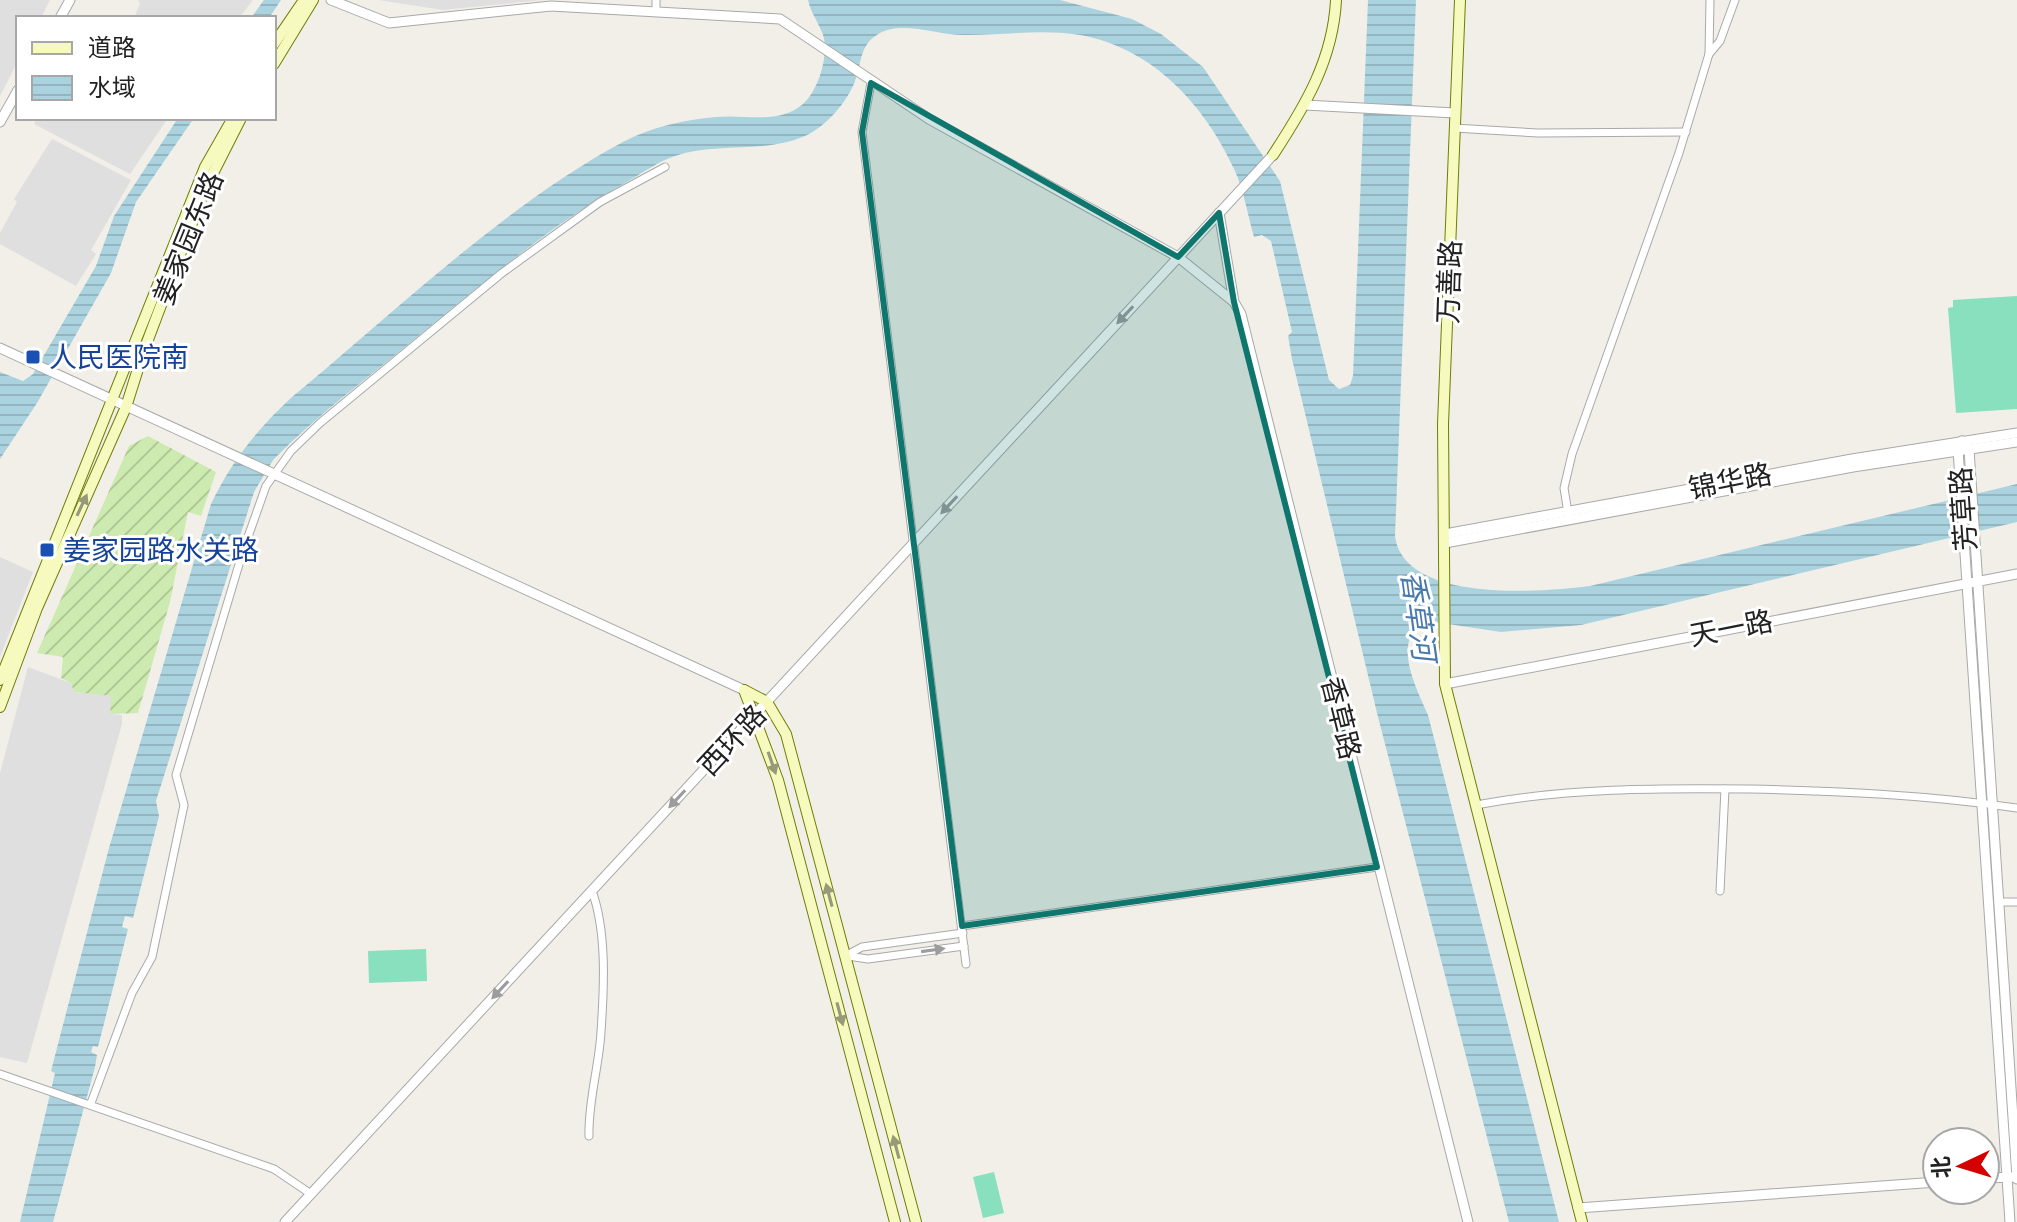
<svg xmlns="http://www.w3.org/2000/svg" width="2017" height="1222" font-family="'Public Sans','Noto Sans SC',sans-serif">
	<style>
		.residential { fill: #e0dfdf }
		.garden { fill: url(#garden-furrows) }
		.pitch { fill: #88e0be }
		.water { fill: url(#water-rules) }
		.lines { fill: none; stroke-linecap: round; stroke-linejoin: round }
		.minor-casing { stroke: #a9a9a9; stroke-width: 9 }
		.tertiary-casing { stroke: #a9a9a9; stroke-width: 11 }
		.secondary-casing { stroke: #707d05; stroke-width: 12 }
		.minor { stroke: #fff; stroke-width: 7 }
		.tertiary { stroke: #fff; stroke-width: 9 }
		.secondary { stroke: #f7fabf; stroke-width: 10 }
		.oneway { fill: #9c9c9c }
		.oneway2 { fill: #979978 }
		.marked { fill: #0f766e; fill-opacity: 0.2; stroke: #0f766e; stroke-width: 6; stroke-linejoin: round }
		.transit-dot { fill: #1a4fb4; stroke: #fff; stroke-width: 3 }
		.labels { text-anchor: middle; stroke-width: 6; stroke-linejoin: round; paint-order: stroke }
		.street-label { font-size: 28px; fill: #222; stroke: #fff }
		.transit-label { font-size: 28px; fill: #164399; stroke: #fff; text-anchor: start }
		.water-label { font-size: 30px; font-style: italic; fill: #4a7aab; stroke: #fff }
	</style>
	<defs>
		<pattern id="garden-furrows" width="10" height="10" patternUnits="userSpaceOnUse" patternTransform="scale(2)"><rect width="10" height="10" fill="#cdebb0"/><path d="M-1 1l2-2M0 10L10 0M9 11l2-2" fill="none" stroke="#b0c997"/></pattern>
		<pattern id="water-rules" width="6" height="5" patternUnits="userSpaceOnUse" patternTransform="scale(2)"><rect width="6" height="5" fill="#aad3df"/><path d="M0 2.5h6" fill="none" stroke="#92b5bf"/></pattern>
	</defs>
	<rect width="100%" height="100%" fill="#f2efe9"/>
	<!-- residential -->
	<g class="residential">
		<path d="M0,0h50l-9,18h-23v43l-18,35z"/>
		<path d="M138,0h115l-14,18h-105l6,-14z"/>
		<path d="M378,0h164l-99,10z"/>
		<path d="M37,118h131l-38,56 -96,-50z"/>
		<path d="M52,139l79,41 -40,70 5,4 -20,32 -76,-42v-11l17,-31 -3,-3z"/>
		<path d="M0,557l33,15 -33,85z"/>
		<path d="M28,667l43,16 3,9 38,4 -2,18 12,1v9l-95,339 -27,-6v-284z"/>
	</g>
	<!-- garden -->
	<path class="garden" d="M148,436l68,36 -15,44 -13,-4 -18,90 -32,111 -28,1 1,-18 -37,-4 -3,-9 -10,-5 2,-21 -26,-4 92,-207z"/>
	<!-- pitch -->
	<g class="pitch">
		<path d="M2017,296v113l-61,4 -8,-105 5,-1v-7z"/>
		<path d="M426,949l1,32 -58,2 -1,-32z"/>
		<path d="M994,1172l10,41 -21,5 -10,-41z"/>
	</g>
	<!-- water -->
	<g class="water">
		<path d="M264,0h17l-12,18h-18z"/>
		<path d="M808,0h252l72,19 29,15 42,33 77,114 49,199 10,9 11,-4 3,-9 15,-376h48l-21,536c9,68 147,56 195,50l427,-102v38l-436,103 -80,7 -73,-11c-39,16 -12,66 0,94l131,507h-50l-131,-505 -86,-358 -4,-23 4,-4 -21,-91 -9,-6 -8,2c-6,-21 -10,-46 -19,-66 -30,-66 -82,-123 -155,-136 -38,-6 -76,0 -114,0 -26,1 -63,-15 -86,-2 -21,11 -18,30 -25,48 -8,22 -30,46 -50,55 -42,18 -88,6 -130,20 -16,5 -31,16 -45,24 -77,43 -144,101 -213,157 -48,40 -100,78 -144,123l-19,32 -98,309 3,15 -26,102 -8,-2 -3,11 6,2 -30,118 -5,-1 -2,6 6,3 -2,12 -42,155h-33l35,-149 -4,-2 58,-223 102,-344c20,-42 46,-75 81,-107 103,-85 213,-192 331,-255 28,-15 61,-22 93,-25 30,-3 62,8 87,-13 14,-12 25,-44 21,-66 -3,-12 -13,-24 -16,-38z"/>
		<path d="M178,118h16l-58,84 -25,71 -74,130 -37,56v-87l23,9 10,-7 63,-108 18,-50z"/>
	</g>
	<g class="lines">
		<!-- minor casing -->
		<g class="minor-casing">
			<g id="minor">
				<path d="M656,0v10"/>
				<path d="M1709,54l11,-13 15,-41"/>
				<path d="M871,83l-9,49 104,832"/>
				<path d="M1454,128l84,5 148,-1"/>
				<path d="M1568,513l-4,-25 8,-34 107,-301 30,-99 1,-54"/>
				<path d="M1476,805c90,-17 182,-17 273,-16 91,2 179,6 268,19"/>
				<path d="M1720,891l5,-102"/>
				<path d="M1998,902h19"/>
				<path d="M962,926l415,-59"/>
				<path d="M845,956l17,-9 101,-14"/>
				<path d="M848,956l20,3 96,-13"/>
				<path d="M0,1074l274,95 37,25"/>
				<path d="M91,1103l41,-110 20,-36 32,-152 -8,-30 67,-224 23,-65 25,-35 29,-28 182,-150 98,-71 65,-35"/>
				<path d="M589,1136c-1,-35 10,-69 12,-104 3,-44 6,-100 -9,-141"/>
			</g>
		</g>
		<!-- tertiary casing -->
		<g class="tertiary-casing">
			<g id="tertiary">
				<path d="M331,0l58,23 162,-17 229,13 149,100 249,138 56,45"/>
				<path d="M60,18l10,-18"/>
				<path d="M1305,105l150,8"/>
				<path d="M0,122l18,-32"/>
				<path d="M1219,213l15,89 7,12 227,908"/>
				<path d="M0,348l744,342"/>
				<path d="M1962,441l-4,9 52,772"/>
				<path d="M1962,441l7,8 48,730"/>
				<path d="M1445,534l407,-75 165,-26"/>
				<path d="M1445,543l408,-76 164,-25"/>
				<path d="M1445,684l572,-110"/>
				<path d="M1985,1178l29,-1"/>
				<path d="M1578,1208l359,-26"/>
				<path d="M285,1222l988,-1067"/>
			</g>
		</g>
		<!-- secondary casing -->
		<g class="secondary-casing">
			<g id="secondary">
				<path d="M1460,0l-17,424 2,260 137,538"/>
				<path d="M274,44l30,-44"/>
				<path d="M274,64l39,-64"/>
				<path d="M1273,155c32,-49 60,-95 63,-155"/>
				<path d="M0,680l205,-513 28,-49"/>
				<path d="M744,690l23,12 19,32 130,488"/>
				<path d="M744,690l34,90 117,442"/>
				<path d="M0,707l37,-99 89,-201 17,-54 61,-162 37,-73"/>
			</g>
		</g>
		<!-- minor -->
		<use href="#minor" class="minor"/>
		<!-- tertiary -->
		<use href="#tertiary" class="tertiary"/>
		<!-- secondary -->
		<use href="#secondary" class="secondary"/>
	</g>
	<!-- one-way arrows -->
	<defs><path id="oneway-solid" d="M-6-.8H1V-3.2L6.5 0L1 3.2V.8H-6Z" transform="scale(2)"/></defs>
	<g class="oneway">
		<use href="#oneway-solid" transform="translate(1125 315) rotate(133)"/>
		<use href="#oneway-solid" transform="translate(949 505) rotate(133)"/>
		<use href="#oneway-solid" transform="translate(677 799) rotate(133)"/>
		<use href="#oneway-solid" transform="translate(933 950) rotate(-8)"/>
		<use href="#oneway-solid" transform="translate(500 990) rotate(133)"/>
	</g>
	<g class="oneway2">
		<use href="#oneway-solid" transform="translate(82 505) rotate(-65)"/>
		<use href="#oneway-solid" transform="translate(772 763) rotate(71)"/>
		<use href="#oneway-solid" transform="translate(829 895) rotate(-105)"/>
		<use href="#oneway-solid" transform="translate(840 1014) rotate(75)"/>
		<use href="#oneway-solid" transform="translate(896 1147) rotate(-105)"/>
	</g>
	<!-- marked area -->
	<path class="marked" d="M871,83l307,174 41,-44 15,89 143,565 -415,59 -100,-794z"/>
	<!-- markers -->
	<g class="transit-dot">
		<rect x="25" y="349" width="16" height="16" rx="4"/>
		<rect x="39" y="542" width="16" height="16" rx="4"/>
	</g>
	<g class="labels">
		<!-- street labels -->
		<g class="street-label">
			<text transform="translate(188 238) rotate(-68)" y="10">姜家园东路</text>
			<text transform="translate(1449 282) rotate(-88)" y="10">万善路</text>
			<text transform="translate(1730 481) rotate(-11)" y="10">锦华路</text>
			<text transform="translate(1963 509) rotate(-94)" y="10">芳草路</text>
			<text transform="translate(1731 628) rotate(-11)" y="10">天一路</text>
			<text transform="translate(1341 718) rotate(76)" y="10">香草路</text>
			<text transform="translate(732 740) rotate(-47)" y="10">西环路</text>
		</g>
		<!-- transit labels -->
		<g class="transit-label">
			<text x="49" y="367">人民医院南</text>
			<text x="63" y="560">姜家园路水关路</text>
		</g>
		<!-- water labels -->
		<g class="water-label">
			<text transform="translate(1418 616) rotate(82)" y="10">香草河</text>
		</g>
	</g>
	<!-- legend -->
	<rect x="16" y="16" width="260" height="104" fill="#ffffff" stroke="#a7a7a7" stroke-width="2"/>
	<rect x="32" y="42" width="40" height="12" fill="#f7fabf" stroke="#a7a7a7" stroke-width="2"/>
	<text x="88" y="56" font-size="24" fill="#222222">道路</text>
	<rect x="32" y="76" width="40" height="24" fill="url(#water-rules)" stroke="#a7a7a7" stroke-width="2"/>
	<text x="88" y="96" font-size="24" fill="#222222">水域</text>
	<!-- north arrow -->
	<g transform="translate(1961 1166) rotate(266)"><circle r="38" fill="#ffffff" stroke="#a7a7a7" stroke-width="2"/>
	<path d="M0-6L14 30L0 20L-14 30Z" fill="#d40000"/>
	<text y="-12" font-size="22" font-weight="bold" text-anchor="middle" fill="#222222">北</text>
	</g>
</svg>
